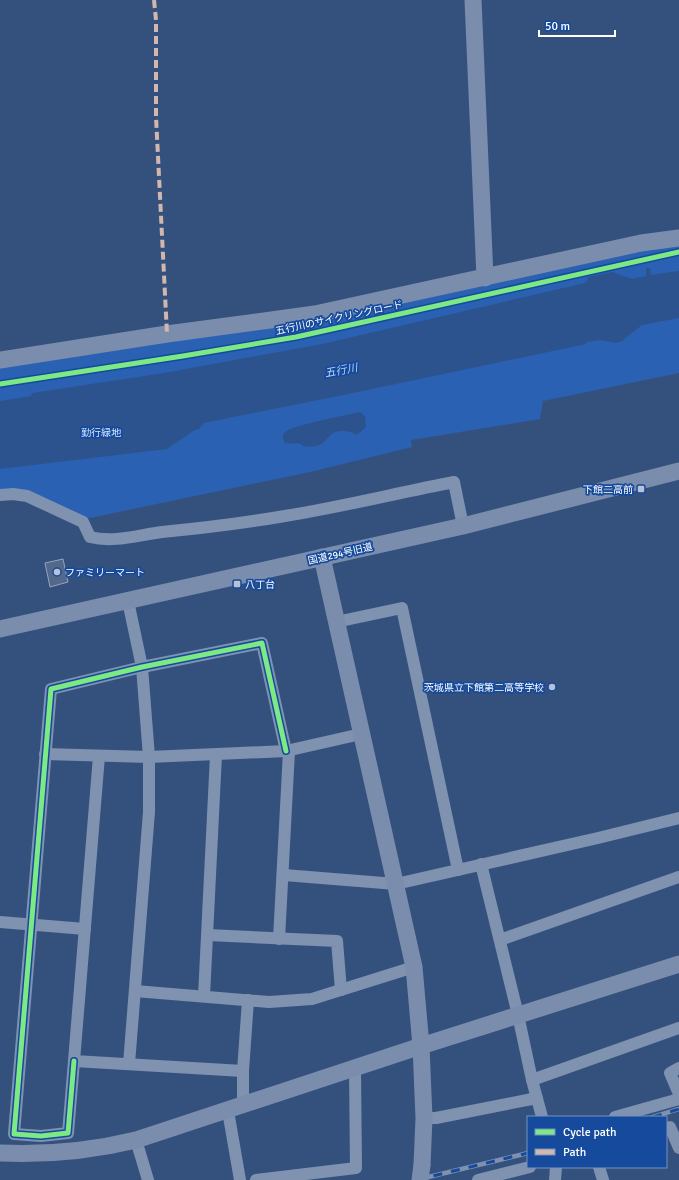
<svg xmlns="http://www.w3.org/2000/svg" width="679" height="1180" font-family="Signika,'Noto Sans JP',sans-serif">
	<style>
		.green { fill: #2a61b3 }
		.water { fill: #2d538f }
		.building { fill: #52698c; stroke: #94a4bd }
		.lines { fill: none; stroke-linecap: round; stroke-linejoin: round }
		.street { stroke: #7f92af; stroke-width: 12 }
		.secondary { stroke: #7a8dac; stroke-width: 17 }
		.rail-casing { stroke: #7f91ae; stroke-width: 4.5 }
		.rail { stroke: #154a9d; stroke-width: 3; stroke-dasharray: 9; stroke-linecap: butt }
		.secondary-bridge { stroke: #7a8dac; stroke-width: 17 }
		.quiet { stroke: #d1b7ad; stroke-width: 4; stroke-dasharray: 8 4; stroke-linecap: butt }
		.cycleway-casing { stroke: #154a9d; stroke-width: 8 }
		.cycleway { stroke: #7ce984; stroke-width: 5 }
		.poi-dot { fill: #b8c2d2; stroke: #154a9d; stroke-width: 1.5 }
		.labels { text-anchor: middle; stroke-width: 3.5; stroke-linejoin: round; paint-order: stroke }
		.street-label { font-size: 10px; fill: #fff; stroke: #154a9d }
		.park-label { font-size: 10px; fill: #d5e5fd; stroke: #154a9d }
		.poi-label { font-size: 10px; fill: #fff; stroke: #154a9d; text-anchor: end }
		.water-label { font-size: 11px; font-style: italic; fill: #b9d3f9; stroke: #154a9d }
	</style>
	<rect width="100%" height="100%" fill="#34517e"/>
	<!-- green -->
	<path class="green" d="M679,243v130l-136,28 -3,18 -129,21 1,7 -102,25 -225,47 -85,-27v-127z"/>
	<!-- water -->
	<g class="water">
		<path d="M646,268h4l1,7 28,-4v47l-37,7 -20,16 -6,2 -16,-3 -13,2 -1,2 -233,49 -149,30 -5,6 -4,1 -28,19 -167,20v-68l31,-5 1,-3 132,-20 158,-29 263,-61 4,-6 23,-5 20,7 14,-3z"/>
		<path d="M360,412l5,4 1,11 -9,8c-7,-4 -19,-6 -25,-1 -6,5 -8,10 -16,12 -4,1 -8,1 -13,0 -4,-5 -11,-1 -18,-3 -2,-4 -4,-8 0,-11 8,-7 62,-17 75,-20z"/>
	</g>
	<!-- building -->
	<path class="building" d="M63,559l5,23 -18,5 -5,-24z"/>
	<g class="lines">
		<!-- street -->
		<g class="street">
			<path d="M0,495l13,-1 14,2 56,26 7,15c24,6 48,-2 72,-5 41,-4 82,-9 123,-16 56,-9 112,-23 169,-34l9,44"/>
			<path d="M128,601l14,66 7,90v55l-20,252"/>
			<path d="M336,622l66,-14 56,262"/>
			<path d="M45,754l104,3 137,-6 75,-17"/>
			<path d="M99,756l-25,305 169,10"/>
			<path d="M481,864l37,151 14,65 10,37"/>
			<path d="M284,875l112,9 202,-46 81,-20"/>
			<path d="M0,922l85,7"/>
			<path d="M208,935l129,6 4,49"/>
			<path d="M279,939l10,-188"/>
			<path d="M500,940l179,-63"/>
			<path d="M135,991l134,11 43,-3 102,-32"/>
			<path d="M204,996l12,-241"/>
			<path d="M74,1061l-6,72 -27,3 -27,-2 37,-445 91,-22 120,-24 24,108"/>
			<path d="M679,1068l-9,5 9,21"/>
			<path d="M532,1080l147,-52"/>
			<path d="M243,1106v-35l5,-71"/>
			<path d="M228,1111l12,69"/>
			<path d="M615,1117l64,-18"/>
			<path d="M424,1118h12l101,-20"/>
			<path d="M670,1127l9,21"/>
			<path d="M136,1140l12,40"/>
			<path d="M599,1167l4,13"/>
			<path d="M256,1180l100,-12 -1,-99"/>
			<path d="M478,1180l52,-13"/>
			<path d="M555,1180l1,-13"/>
		</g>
		<!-- secondary -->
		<g class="secondary">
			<path d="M473,0l12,278"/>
			<path d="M0,360l167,-26 148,-20 326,-71 38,-5"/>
			<path d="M322,557l92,410 7,79 3,72 -2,47"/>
			<path d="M0,629l463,-103 216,-55"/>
			<path d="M0,1153c46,2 91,-2 136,-13l285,-94 258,-82"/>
		</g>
		<!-- rail casing -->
		<g class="rail-casing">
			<g id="rail">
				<path d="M653,1117l26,-8"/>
				<path d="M416,1180l112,-27"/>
			</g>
		</g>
		<!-- rail -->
		<use href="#rail" class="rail"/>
		<!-- secondary-bridge -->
		<path class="secondary-bridge" d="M420,1180l2,-15"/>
		<!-- quiet -->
		<path class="quiet" d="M154,0l2,20v97l11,217"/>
		<!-- cycleway casing -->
		<g class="cycleway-casing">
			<g id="cycleway">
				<path d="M0,384l183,-28 113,-19 383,-85"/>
				<path d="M74,1061l-6,72 -27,3 -27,-2 37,-445 91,-22 120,-24 24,108"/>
			</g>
		</g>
		<!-- cycleway -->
		<use href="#cycleway" class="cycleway"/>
	</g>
	<!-- markers -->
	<g class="poi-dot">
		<rect x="637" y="485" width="8" height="8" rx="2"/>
		<circle cx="57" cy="572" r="4"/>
		<rect x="233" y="580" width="8" height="8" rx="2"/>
		<circle cx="552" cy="687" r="4"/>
	</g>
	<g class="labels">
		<!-- street labels -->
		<g class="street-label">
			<text transform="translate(339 317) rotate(-12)" y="4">五行川のサイクリングロード</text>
			<text transform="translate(340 553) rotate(-13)" y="4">国道294号旧道</text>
		</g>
		<!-- park labels -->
		<g class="park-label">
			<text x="101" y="436">勤行緑地</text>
		</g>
		<!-- poi labels -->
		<g class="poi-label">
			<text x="633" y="493">下館二高前</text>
			<text x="65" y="576" text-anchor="start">ファミリーマート</text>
			<text x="245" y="588" text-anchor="start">八丁台</text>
			<text x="544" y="691">茨城県立下館第二高等学校</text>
		</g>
		<!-- water labels -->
		<g class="water-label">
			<text transform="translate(341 370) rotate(-11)" y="4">五行川</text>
		</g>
	</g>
	<!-- legend -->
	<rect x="527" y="1116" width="140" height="52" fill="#154a9d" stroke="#7392c4"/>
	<rect x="535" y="1129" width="20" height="6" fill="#7ce984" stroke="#7392c4"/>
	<text x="563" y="1136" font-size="12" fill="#ffffff">Cycle path</text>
	<rect x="535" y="1149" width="20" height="6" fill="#d1b7ad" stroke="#7392c4"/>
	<text x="563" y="1156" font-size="12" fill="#ffffff">Path</text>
	<!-- scale -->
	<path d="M539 30v6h76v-6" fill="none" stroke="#ffffff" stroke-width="2"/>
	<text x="545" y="30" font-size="12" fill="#ffffff" stroke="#154a9d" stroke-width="3" paint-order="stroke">50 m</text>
</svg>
